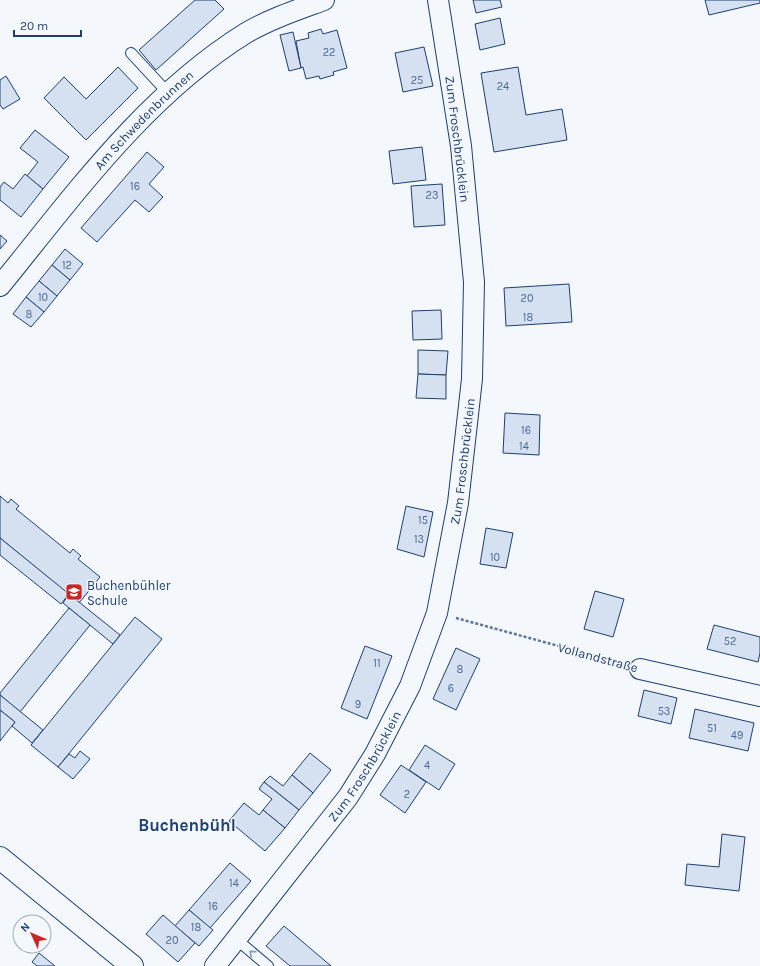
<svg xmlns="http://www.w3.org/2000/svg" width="760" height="966" font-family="Karla,sans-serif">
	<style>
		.building { fill: #d5e0f0; stroke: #1d3f73 }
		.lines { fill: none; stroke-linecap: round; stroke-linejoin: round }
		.service-casing { stroke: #1d3f73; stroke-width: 12 }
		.minor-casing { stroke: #1d3f73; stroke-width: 22 }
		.tertiary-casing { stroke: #1d3f73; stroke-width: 24 }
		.path { stroke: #5e769c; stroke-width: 2.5; stroke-dasharray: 3 2; stroke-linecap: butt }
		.service { stroke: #f4f7fb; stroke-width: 10 }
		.minor { stroke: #f4f7fb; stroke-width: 20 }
		.tertiary { stroke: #f4f7fb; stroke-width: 22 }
		.oneway { stroke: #889bb7 }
		.labels { text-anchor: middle; stroke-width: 3; stroke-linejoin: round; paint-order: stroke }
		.number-label { font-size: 11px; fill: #4b6792 }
		.street-label { font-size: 13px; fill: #1d3f73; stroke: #f4f7fb }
		.poi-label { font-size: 13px; fill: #1d3f73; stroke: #f4f7fb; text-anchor: start }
		.district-label { font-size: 17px; font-weight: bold; fill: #1d3f73; stroke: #f4f7fb }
	</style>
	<rect width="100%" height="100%" fill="#f4f7fb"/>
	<!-- building -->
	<g class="building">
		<path d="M195,0h20l9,9 -68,61 -17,-20z"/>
		<path d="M473,0h27l2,7 -26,6z"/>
		<path d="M705,0h55v3l-51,12z"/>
		<path d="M500,18l5,26 -25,6 -5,-26z"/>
		<path d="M321,29l2,5 14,-4 10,38 -14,4 1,3 -14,4 -1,-3 -13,3 -3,-12 -2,1 -5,-27 13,-3 -1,-5z"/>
		<path d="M293,32l8,36 -12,3 -9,-36z"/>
		<path d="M424,47l9,39 -30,6 -8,-39z"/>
		<path d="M118,67l20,21 -52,52 -42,-42 20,-21 22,22z"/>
		<path d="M518,67l8,48 36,-6 5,31 -73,12 -13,-79z"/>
		<path d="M6,76l14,23 -17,10 -3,-4v-25z"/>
		<path d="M35,130l34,27 -26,32 -16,-13 11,-14 -18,-14z"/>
		<path d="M422,147l4,33 -33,4 -4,-33z"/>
		<path d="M147,152l17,15 -15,17 14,13 -14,15 -14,-12 -38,42 -16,-14z"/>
		<path d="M25,174l18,15 -22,28 -21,-17v-13l4,-5 9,7z"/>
		<path d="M442,184l3,41 -31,2 -3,-41z"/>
		<path d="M0,235l7,6 -7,8z"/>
		<path d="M65,249l18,15 -13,16 -18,-15z"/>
		<path d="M52,265l18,15 -13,16 -18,-15z"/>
		<path d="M39,281l18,15 -13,16 -18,-15z"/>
		<path d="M569,284l3,38 -66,4 -2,-38z"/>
		<path d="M26,297l18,15 -13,15 -18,-13z"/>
		<path d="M441,310l1,29 -29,1 -1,-29z"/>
		<path d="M418,350l30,1 -2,24 -28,-1z"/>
		<path d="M418,374l28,1v24l-30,-1z"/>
		<path d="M505,413l35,2 -1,40 -36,-2z"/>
		<path d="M0,496l8,7 3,-4 8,7 -3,3 54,44 3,-4 8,7 -3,3 22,18 -21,26 -79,-65z"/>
		<path d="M406,506l27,6 -9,45 -27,-8z"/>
		<path d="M486,528l27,5 -7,35 -26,-4z"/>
		<path d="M0,538l69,56 -8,10 -61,-49z"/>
		<path d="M595,591l29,8 -11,38 -29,-8z"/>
		<path d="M69,594l51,41 -7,9 -50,-41z"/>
		<path d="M69,608l21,17 -70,87 -20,-17v-2z"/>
		<path d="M135,617l27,22 -104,128 -27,-22z"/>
		<path d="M714,625l46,12v16l-2,9 -51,-13z"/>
		<path d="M365,646l27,10 -25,63 -26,-11z"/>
		<path d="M456,648l24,11 -24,51 -23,-11z"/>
		<path d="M644,690l33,8 -6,26 -33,-8z"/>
		<path d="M0,695l43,35 -11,13 -20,-17 3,-4 -15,-12z"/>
		<path d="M695,709l59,14 -6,28 -59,-13z"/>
		<path d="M0,710l15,12 -15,19z"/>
		<path d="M425,745l30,19 -16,26 -30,-20z"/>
		<path d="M80,751l10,8 -17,20 -15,-12 11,-13 6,4z"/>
		<path d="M310,753l21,17 -18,23 -21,-18z"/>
		<path d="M401,765l25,17 -21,31 -25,-18z"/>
		<path d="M292,775l21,18 -14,17 -35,-28 6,-6 13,10z"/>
		<path d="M264,782l35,28 -14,18 -22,-18 9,-11 -13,-10z"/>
		<path d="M244,803l15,12 4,-5 22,18 -20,23 -36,-30z"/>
		<path d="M722,834l23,3 -6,54 -54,-6 2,-21 32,3z"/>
		<path d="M230,863l21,18 -41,47 -21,-18z"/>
		<path d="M189,910l24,20 -14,16 -24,-20z"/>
		<path d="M163,915l32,28 -17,19 -32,-28z"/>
		<path d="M284,926l47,40h-41l-24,-20z"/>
		<path d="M39,953l16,13h-18l-5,-4z"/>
	</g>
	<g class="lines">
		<!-- service casing -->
		<g class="service-casing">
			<g id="service">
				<path d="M131,53l37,40"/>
				<path d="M236,939l32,27"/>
			</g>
		</g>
		<!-- minor casing -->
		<g class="minor-casing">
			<g id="minor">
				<path id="s1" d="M0,286c74,-91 145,-190 246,-253 24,-14 51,-23 78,-33"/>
				<path d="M640,669l120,27"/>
				<path id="s2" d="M215,966l133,-169 27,-43 35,-68 27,-73 21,-110 14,-124 2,-97 -13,-136 -23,-146"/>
			</g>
		</g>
		<!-- tertiary casing -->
		<g class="tertiary-casing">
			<path id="tertiary" d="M0,858l132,108"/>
		</g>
		<!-- path -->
		<path class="path" d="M456,618l165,45"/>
		<!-- service -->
		<use href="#service" class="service"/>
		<!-- minor -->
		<use href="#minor" class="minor"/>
		<!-- tertiary -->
		<use href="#tertiary" class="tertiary"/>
	</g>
	<!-- one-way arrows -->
	<defs><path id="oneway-chevron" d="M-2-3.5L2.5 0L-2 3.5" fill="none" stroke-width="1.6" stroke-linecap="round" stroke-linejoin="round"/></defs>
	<use class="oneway" href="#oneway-chevron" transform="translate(252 953) rotate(-140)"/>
	<!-- icons -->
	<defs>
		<g id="school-square" transform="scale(0.9)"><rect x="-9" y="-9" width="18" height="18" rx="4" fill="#c62828" stroke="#f4f7fb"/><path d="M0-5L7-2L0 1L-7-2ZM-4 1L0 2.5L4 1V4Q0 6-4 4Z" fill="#fff"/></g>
	</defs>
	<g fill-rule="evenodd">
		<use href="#school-square" x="74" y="592"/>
	</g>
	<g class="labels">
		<!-- number labels -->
		<g class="number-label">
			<text x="329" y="56">22</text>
			<text x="417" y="84">25</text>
			<text x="503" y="90">24</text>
			<text x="135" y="190">16</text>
			<text x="432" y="199">23</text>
			<text x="67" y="269">12</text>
			<text x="43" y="301">10</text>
			<text x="527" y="302">20</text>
			<text x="29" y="318">8</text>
			<text x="528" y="321">18</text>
			<text x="526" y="434">16</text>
			<text x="524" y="450">14</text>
			<text x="423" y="524">15</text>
			<text x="419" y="543">13</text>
			<text x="495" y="561">10</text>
			<text x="730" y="645">52</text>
			<text x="377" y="667">11</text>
			<text x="460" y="673">8</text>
			<text x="451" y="692">6</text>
			<text x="358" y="708">9</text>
			<text x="664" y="715">53</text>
			<text x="712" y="732">51</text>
			<text x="737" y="739">49</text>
			<text x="427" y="769">4</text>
			<text x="407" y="798">2</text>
			<text x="234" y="887">14</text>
			<text x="213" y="910">16</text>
			<text x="196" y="931">18</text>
			<text x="172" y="944">20</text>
		</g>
		<!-- street labels -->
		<g class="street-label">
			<text dy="5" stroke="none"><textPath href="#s1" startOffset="220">Am Schwedenbrunnen</textPath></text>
			<text transform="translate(458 139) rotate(83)" y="5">Zum Froschbrücklein</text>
			<text dy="5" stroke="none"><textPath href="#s2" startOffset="574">Zum Froschbrücklein</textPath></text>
			<text transform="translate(598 657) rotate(15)" y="5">Vollandstraße</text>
			<text dy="5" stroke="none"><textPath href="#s2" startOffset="250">Zum Froschbrücklein</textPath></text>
		</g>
		<!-- poi labels -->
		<g class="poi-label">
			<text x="87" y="590">Buchenbühler<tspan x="87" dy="15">Schule</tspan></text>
		</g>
		<!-- district labels -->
		<g class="district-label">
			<text x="187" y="831">Buchenbühl</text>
		</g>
	</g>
	<!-- north arrow -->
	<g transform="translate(32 934) rotate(314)"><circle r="19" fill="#f4f7fb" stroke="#9eadc5"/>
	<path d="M0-3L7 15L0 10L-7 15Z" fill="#c62828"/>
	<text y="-6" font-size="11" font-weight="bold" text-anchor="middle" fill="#1d3f73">N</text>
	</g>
	<!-- scale -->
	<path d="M14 30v6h67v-6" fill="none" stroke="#1d3f73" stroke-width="2"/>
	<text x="20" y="30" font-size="12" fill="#1d3f73" stroke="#f4f7fb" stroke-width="3" paint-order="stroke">20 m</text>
</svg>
